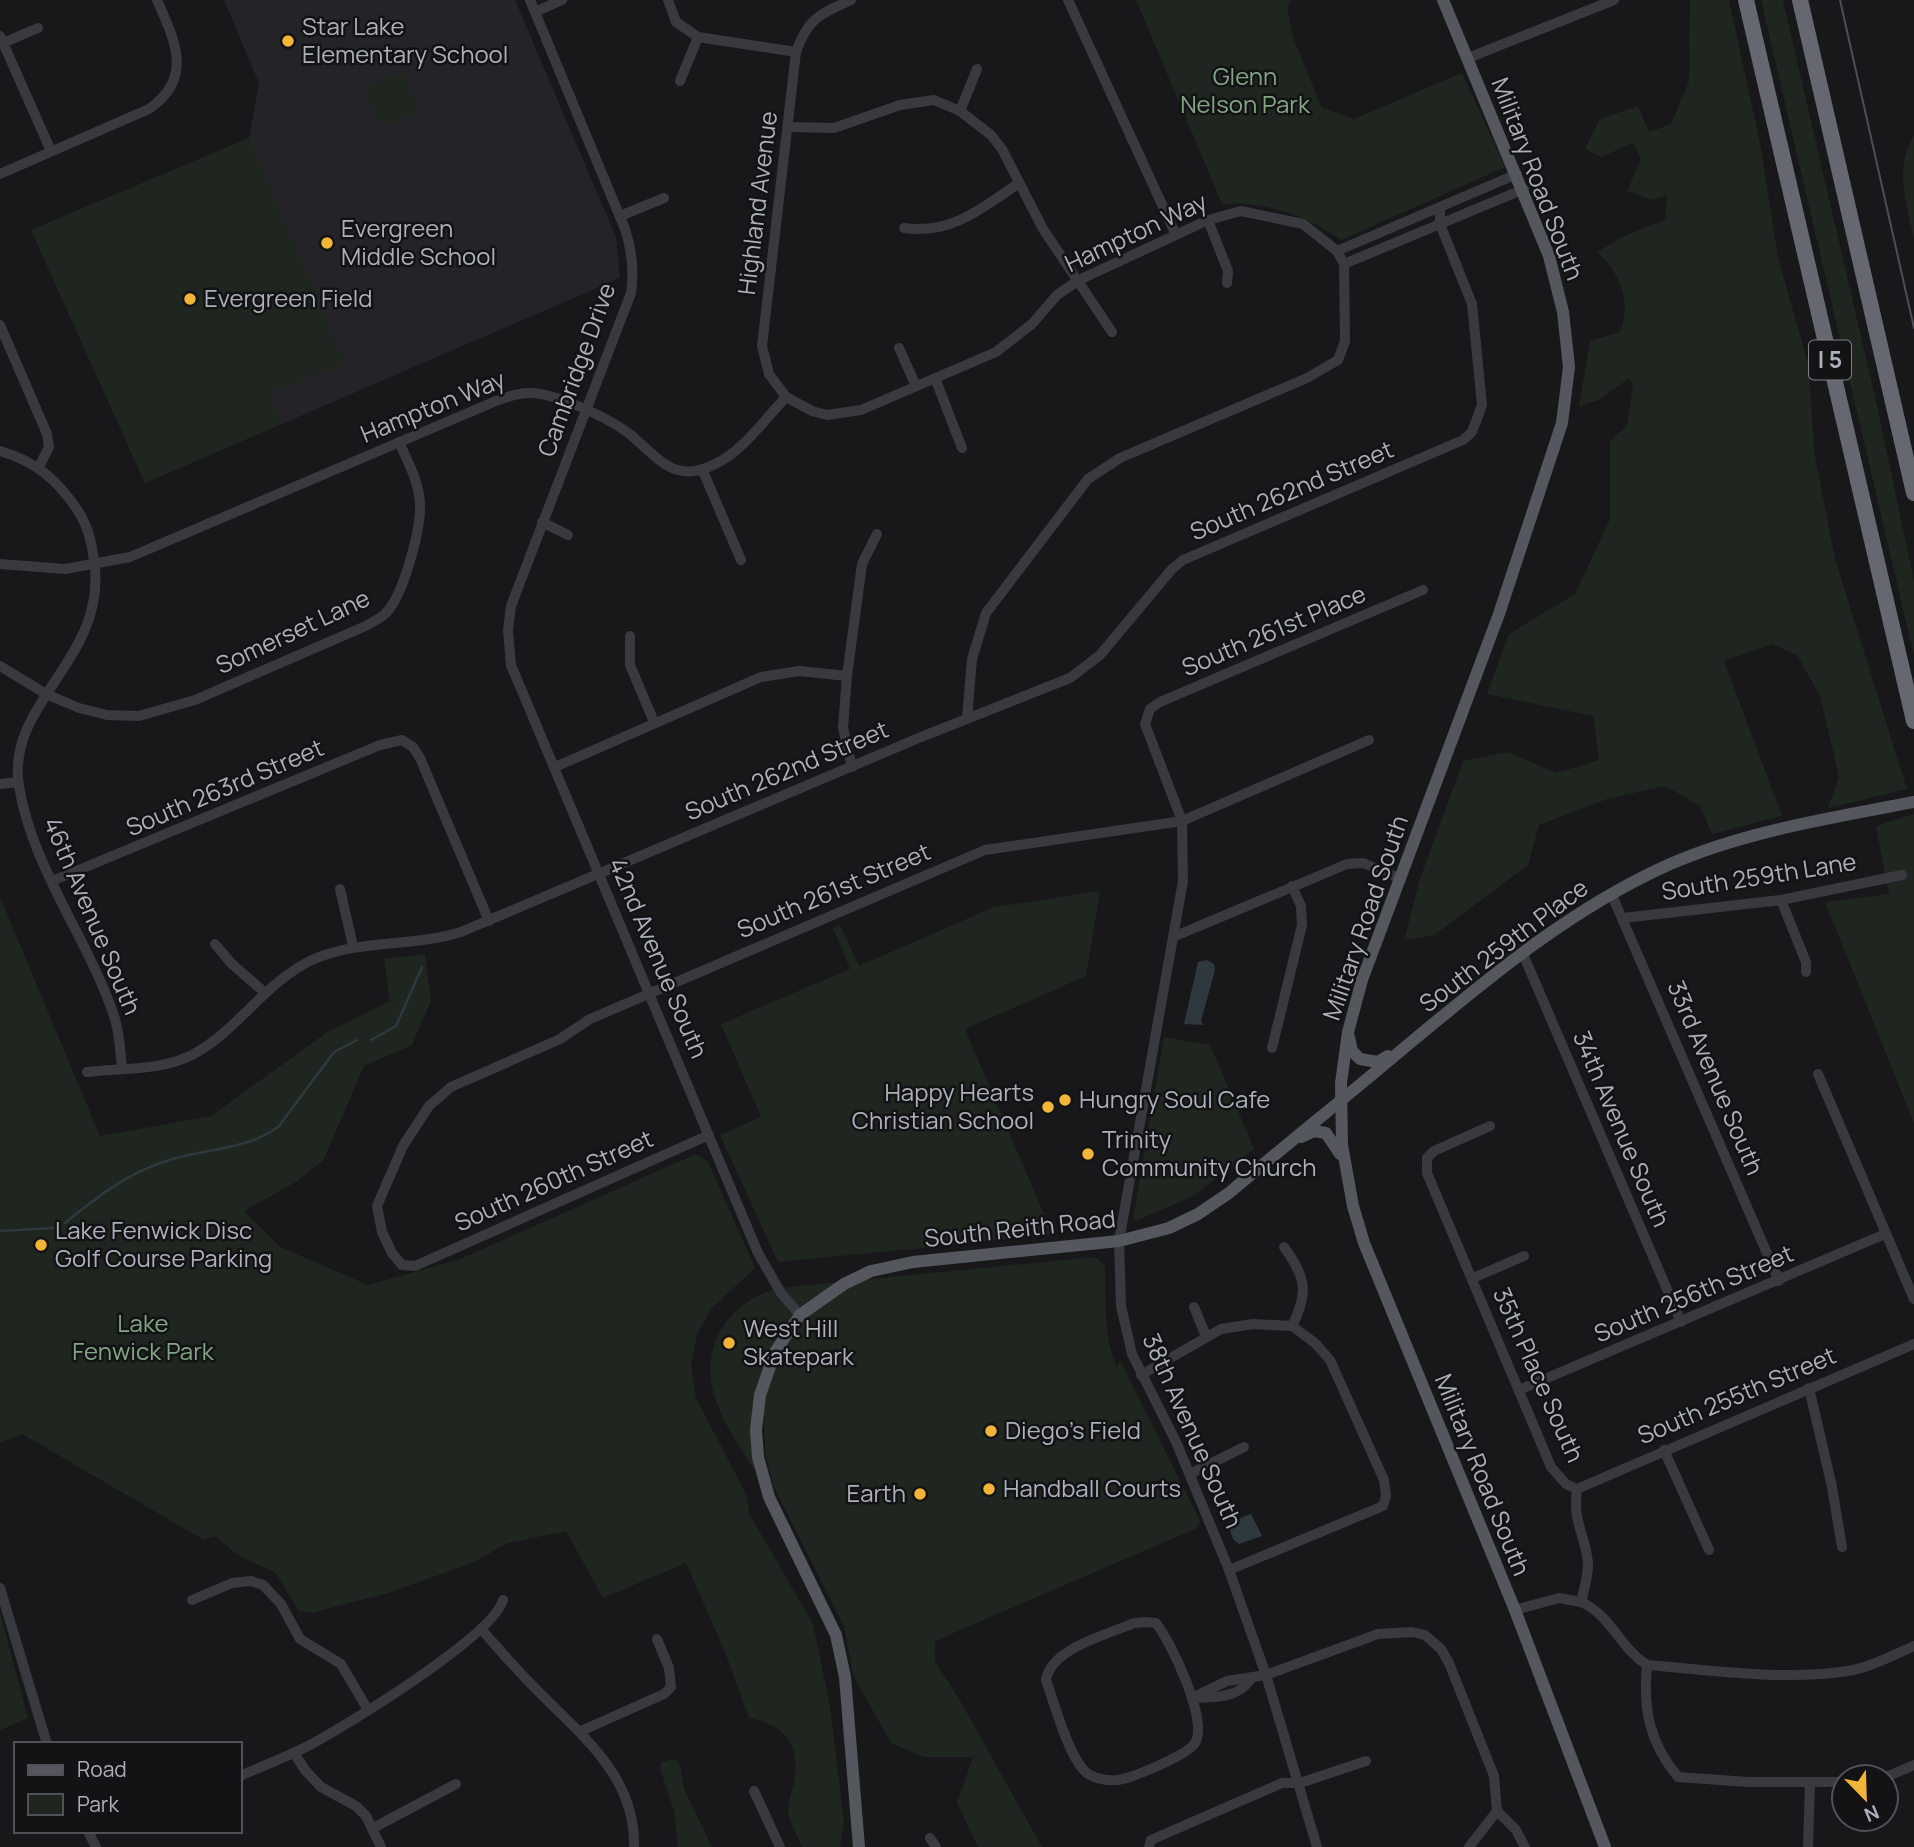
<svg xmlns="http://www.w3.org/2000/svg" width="1914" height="1847" font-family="Manrope,sans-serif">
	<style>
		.built { fill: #242428 }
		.green { fill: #1e261f }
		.water { fill: #2e383f }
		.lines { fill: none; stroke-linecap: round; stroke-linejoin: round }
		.stream { stroke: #2e383f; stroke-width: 2.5 }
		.minor { stroke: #393a40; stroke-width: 10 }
		.major { stroke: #55575f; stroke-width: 12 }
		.highway { stroke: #656871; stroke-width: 16 }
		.tram { stroke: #4c4e55; stroke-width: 2 }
		.poi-dot { fill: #f2b439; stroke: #131316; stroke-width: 2.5 }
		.labels { text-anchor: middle; stroke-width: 5; stroke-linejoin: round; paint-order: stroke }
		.shield { fill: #131316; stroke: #7d8189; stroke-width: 2 }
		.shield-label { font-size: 23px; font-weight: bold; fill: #abb0ba }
		.poi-label { font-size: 24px; fill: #abb0ba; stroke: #131316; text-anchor: start }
		.park-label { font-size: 24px; fill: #82a584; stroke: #131316 }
		.street-label { font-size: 24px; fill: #abb0ba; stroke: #131316 }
	</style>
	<rect width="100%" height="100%" fill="#18181b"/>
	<!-- built -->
	<path class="built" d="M224,0h291l101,237 4,41 -475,205 -114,-253 218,-92 10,-55z"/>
	<!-- green -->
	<g class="green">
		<path d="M1136,0h156l-5,7 6,30 29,71 32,11 108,-46 43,94 -164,73c-32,-23 -79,-40 -119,-36z"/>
		<path d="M1690,0h39l32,148 17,110 31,109 5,84 21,108 72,230 -79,19 11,-31 -19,-81 -23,-41 -25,-11 -48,17 58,155 -70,18 -12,-28 -35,-20 -58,13 -68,26 -11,40 -94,70 -30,5 16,-61 43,-118 45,-9 48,21 43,-13 -6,-44 -106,-22 22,-60 66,-40 35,-75v-78l17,-15 6,-41 -5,-6 -29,21 -20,6 11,-65 30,-9c12,-31 0,-59 -23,-80l25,-15 43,-17 2,-25 -15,5 -25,-9 14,-32 -8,-16 -32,14 -16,-8 15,-30 38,-13 11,26 22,-8 18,-43z"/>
		<path d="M1761,0h22l94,406 37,175v75z"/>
		<path d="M402,72l17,39 -38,16 -17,-39z"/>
		<path d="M1914,135v104c-8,-37 -20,-70 0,-104z"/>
		<path d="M249,138l94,221 -3,7 -70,26 11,32 -136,59 -114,-253z"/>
		<path d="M1914,814v309l-89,-221 64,-8 -13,-68z"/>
		<path d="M1100,891l-14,85 -121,53 88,206 -275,27 -58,-127 41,-18 -40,-93 129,-55 -17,-41 7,-3 19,41 135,-59z"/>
		<path d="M0,897l100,239 111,-20 118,-85 61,-30 -6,-42 41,-5 6,47 -19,44 -48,21 -41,95 -27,21 -52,29 36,36 88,38 90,-25 238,-106 12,8 47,106 -43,40 -15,26 -6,32 5,32 49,94 5,23 63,109 17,82 14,116 -4,25h-38c-4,-11 -13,-25 -14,-36 0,-13 7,-25 7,-38 3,-34 -15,-49 -46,-55l-24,-66 -39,-89 -83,35 -37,-67 -61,13 -30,18 -87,31 -77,20 -12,-2 -24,-39 -33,-14 -28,-22 -10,4 -182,-106 -22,9z"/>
		<path d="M1164,1037l46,8 44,104 -61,47 -57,25 -3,-2z"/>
		<path d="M1095,1257l10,9c1,34 -2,70 12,102l3,-8 80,161 -3,7 -262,113v21l23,35 84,150h-64l-21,-44 16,-46h-49l-33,-14 -38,-68 -9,-49 -71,-141 -8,-32 -1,-38 -12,30 3,26c-14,-22 -31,-46 -39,-70 -19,-52 12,-101 64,-113z"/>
		<path d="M0,1612l28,106 -28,12z"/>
		<path d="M674,1759l6,5 4,25 28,58h-34l-4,-36 -14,-43 2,-6z"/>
	</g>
	<!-- water -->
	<g class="water">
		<path d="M1207,960l7,4 1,6 -14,51 2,4 -19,-1 14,-62z"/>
		<path d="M1251,1514l11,22 -23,8 -6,-5 -5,-16z"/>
	</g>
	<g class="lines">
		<!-- stream -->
		<g class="stream">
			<path d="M371,1040l25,-14 26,-59"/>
			<path d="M65,1223c32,-26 61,-49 101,-62 36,-12 83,-11 113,-35l55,-74 23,-12"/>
			<path d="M0,1231l54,-3"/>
		</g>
		<!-- minor -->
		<g class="minor">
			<path d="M530,0l95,229c7,21 9,42 6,64l-120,313 -3,24 3,35 247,588 23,40 19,22"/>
			<path d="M668,0l8,22 22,15 98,15"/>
			<path d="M1068,0l108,235"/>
			<path d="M535,12l27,-12"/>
			<path d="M0,36l51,115"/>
			<path d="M3,43l35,-15"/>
			<path d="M1468,58l146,-58"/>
			<path d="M680,81l18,-44"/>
			<path d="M960,111l17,-42"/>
			<path d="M789,127l45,1 66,-23 34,-5 26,11 31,24 11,14 41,80 69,103"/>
			<path d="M0,174l149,-65c45,-31 26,-68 8,-109"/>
			<path d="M620,216l44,-18"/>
			<path d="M1208,220l20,51 -1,12"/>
			<path d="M904,228c47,7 78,-20 115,-45"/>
			<path d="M1337,251l180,-77"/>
			<path d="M1344,264l180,-75"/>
			<path d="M0,325l47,109 2,13 -10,20"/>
			<path d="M899,348l17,38"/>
			<path d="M935,378l27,70"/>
			<path d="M786,397l-17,-23 -7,-28 34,-294c12,-34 24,-38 55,-52"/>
			<path d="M0,451c35,10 58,29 78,60 10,15 14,32 16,50 15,97 -89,141 -75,225 13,82 69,152 95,230 6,17 6,35 8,52"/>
			<path d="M702,469l39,91"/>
			<path d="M542,522l26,13"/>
			<path d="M0,564l65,5 65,-12 366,-156c11,-4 21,-8 32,-8 26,-1 78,24 99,39 30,23 45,54 88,32 28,-13 50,-45 71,-67l26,14 15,4 34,-5 135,-58 36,-28 25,-29 22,-15 129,-60 33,-9 62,13 34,27 7,13 1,77 -7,19 -31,18 -187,80 -32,21 -102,134 -14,46 -5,59"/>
			<path d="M630,636v29l24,57"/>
			<path d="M0,666l46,28 33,14 28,7 32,1 56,-16 173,-75c6,-4 14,-8 18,-12 18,-19 35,-84 34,-109 -1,-22 -12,-42 -21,-62"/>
			<path d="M555,767l206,-90 38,-6 48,5"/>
			<path d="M852,767l-9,-39 4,-52 15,-112 15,-30"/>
			<path d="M0,784l18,-2"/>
			<path d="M52,881l328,-136 22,-5 11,7 7,11 69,163"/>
			<path d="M340,889l13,57"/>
			<path d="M1611,893l168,388"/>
			<path d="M1781,900l25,62v10"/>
			<path d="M1623,918l158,-18 121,-25"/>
			<path d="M1173,937l174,-73 16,-1 36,15"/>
			<path d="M215,944l16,19 33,29"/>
			<path d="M1523,954l158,368"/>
			<path d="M1272,1048l30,-123 -1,-19 -9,-20"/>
			<path d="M87,1072c35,-4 73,-1 105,-17 46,-24 72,-73 122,-96 47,-20 99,-12 147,-27l460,-195 149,-59 30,-23 72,-86 11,-9 280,-120 9,-8 10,-27 -10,-101 -32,-80v-17"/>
			<path d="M1818,1074l96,225"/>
			<path d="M1490,1126l-56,25 -7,7v15l124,294 15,17 11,5"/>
			<path d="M709,1135l-294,131 -13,-1 -10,-12 -10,-21 -5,-26 26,-60 26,-40 22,-19 109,-48 30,-20 395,-169 197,-29 187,-81"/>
			<path d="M1284,1247c22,30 25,46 8,79"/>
			<path d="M1473,1278l51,-22"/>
			<path d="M1194,1307l12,29"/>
			<path d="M1141,1375l80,-46 32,-5 39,2"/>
			<path d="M1809,1388l23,99 10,60"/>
			<path d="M1519,1390l366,-156"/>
			<path d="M1664,1450l45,100"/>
			<path d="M1190,1474l54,-27"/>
			<path d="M1577,1489l337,-145"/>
			<path d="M1577,1489c-5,35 9,45 11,75 0,14 -4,25 -7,38 30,13 38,45 66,63"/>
			<path d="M1229,1570l154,-64 3,-10 -2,-16 -54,-120 -15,-17 -23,-17"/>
			<path d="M0,1588l47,156"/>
			<path d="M192,1600l40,-17 19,-2 12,4 18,19 19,35 41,25 27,46"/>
			<path d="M1515,1610l44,-12 22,4"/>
			<path d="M1146,1622l10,1c15,19 53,98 39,120 -7,12 -63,35 -77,37 -10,1 -23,-1 -31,-7 -18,-14 -33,-71 -41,-93 5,-32 61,-45 88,-57z"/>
			<path d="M481,1629c17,19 33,38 51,56 46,48 104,89 102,162"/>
			<path d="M1647,1665c-4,45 2,77 31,112l70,5h96"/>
			<path d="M1647,1665c65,5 136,16 201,6 23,-4 45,-16 66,-25"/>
			<path d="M1192,1698l35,-17 39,-6 112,-41 34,-2 13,3 16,14 8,14 45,113 3,35 19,19 9,17"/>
			<path d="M1192,1698c21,-1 45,1 58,-18"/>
			<path d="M581,1731l83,-37 7,-7 -2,-19 -12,-29"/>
			<path d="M294,1753l11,17 16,17 35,19 10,10 15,31"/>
			<path d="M240,1776c23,-10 46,-19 68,-30 38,-20 185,-110 195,-146"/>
			<path d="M1886,1777l28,-12"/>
			<path d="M754,1791l26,56"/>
			<path d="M373,1828l83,-44"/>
			<path d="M88,1831l8,16"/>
			<path d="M930,1838l6,9"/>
			<path d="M1149,1847l2,-7 131,-57h18l66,-22"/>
			<path d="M1317,1847l-51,-172 -37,-105 -52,-126 -45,-90 -11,-48 -2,-65 64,-360 -1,-60 -37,-97 5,-15 10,-7 263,-112"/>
			<path d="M1469,1847l28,-36"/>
			<path d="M1808,1847l2,-64"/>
		</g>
		<!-- major -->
		<g class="major">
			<path d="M1443,0l106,256 14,56 6,55 -7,56 -63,191 -137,366 -14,52 -7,51 1,62 11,61 11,37 151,367 90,237"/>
			<path d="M1349,1037l3,14 8,8 18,3 10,-6"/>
			<path d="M1301,1137l13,-6 12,2 14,21"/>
			<path d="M859,1847l-14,-170 -9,-42 -67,-138 -11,-40 -2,-27 4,-35 15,-43 25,-37 44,-31 27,-13 42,-9 206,-21 50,-13 29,-14 31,-21c58,-49 117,-96 175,-145 83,-69 166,-139 264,-183 77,-34 164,-47 246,-63"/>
		</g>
		<!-- highway -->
		<g class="highway">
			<path d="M1746,0l168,721"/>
			<path d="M1800,0l114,493"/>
		</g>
		<!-- tram -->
		<path class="tram" d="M1840,0l74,328"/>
	</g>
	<!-- markers -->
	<g class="poi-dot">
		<circle cx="288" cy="41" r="7"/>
		<circle cx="327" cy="243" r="7"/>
		<circle cx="190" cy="299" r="7"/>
		<circle cx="1065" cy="1100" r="7"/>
		<circle cx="1048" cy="1107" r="7"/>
		<circle cx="1088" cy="1154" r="7"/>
		<circle cx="41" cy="1245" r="7"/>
		<circle cx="729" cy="1343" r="7"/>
		<circle cx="991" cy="1431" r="7"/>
		<circle cx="989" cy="1489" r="7"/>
		<circle cx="920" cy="1494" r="7"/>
	</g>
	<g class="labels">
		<!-- shield labels -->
		<rect class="shield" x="1809" y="340.5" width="42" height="39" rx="5"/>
		<g class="shield-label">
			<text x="1830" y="368">I 5</text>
		</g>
		<!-- poi labels -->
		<g class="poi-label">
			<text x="302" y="35">Star Lake<tspan x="302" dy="28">Elementary School</tspan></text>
			<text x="341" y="237">Evergreen<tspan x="341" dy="28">Middle School</tspan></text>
			<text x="204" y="307">Evergreen Field</text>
			<text x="1034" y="1101" text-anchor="end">Happy Hearts<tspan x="1034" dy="28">Christian School</tspan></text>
			<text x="1079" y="1108">Hungry Soul Cafe</text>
			<text x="1102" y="1148">Trinity<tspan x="1102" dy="28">Community Church</tspan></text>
			<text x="55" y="1239">Lake Fenwick Disc<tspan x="55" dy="28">Golf Course Parking</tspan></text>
			<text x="743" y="1337">West Hill<tspan x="743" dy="28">Skatepark</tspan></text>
			<text x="1005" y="1439">Diego's Field</text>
			<text x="1003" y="1497">Handball Courts</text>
			<text x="906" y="1502" text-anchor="end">Earth</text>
		</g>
		<!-- park labels -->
		<g class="park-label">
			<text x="1245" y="85">Glenn<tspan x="1245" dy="28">Nelson Park</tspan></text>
			<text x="143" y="1332">Lake<tspan x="143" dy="28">Fenwick Park</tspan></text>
		</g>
		<!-- street labels -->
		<g class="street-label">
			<text transform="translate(1537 179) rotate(69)" y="8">Military Road South</text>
			<text transform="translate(758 203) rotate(-83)" y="8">Highland Avenue</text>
			<text transform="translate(1136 233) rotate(-25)" y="8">Hampton Way</text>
			<text transform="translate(577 370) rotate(-70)" y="8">Cambridge Drive</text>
			<text transform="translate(433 407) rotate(-22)" y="8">Hampton Way</text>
			<text transform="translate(1292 491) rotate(-23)" y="8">South 262nd Street</text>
			<text transform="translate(1274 631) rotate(-23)" y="8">South 261st Place</text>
			<text transform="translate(293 632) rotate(-25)" y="8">Somerset Lane</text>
			<text transform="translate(787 771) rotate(-23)" y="8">South 262nd Street</text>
			<text transform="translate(225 788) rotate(-23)" y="8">South 263rd Street</text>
			<text transform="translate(1759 877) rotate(-9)" y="8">South 259th Lane</text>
			<text transform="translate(834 891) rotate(-23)" y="8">South 261st Street</text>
			<text transform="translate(92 916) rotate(67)" y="8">46th Avenue South</text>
			<text transform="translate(1366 918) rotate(-71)" y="8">Military Road South</text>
			<text transform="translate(1504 946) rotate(-37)" y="8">South 259th Place</text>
			<text transform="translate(658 958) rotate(67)" y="8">42nd Avenue South</text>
			<text transform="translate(1715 1078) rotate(67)" y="8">33rd Avenue South</text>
			<text transform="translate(1621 1129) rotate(67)" y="8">34th Avenue South</text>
			<text transform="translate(554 1181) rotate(-24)" y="8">South 260th Street</text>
			<text transform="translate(1020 1229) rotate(-6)" y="8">South Reith Road</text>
			<text transform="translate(1694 1294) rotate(-23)" y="8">South 256th Street</text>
			<text transform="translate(1538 1375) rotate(66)" y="8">35th Place South</text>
			<text transform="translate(1737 1396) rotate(-23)" y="8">South 255th Street</text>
			<text transform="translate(1192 1431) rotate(66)" y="8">38th Avenue South</text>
			<text transform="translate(1482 1475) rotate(68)" y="8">Military Road South</text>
		</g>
	</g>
	<!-- legend -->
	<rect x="14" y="1742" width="228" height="91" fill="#131316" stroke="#505258" stroke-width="2"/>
	<rect x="28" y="1765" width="35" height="10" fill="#55575f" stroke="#505258" stroke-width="2"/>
	<text x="77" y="1777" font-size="21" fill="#abb0ba">Road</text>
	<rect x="28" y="1794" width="35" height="21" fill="#1e261f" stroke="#505258" stroke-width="2"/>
	<text x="77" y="1812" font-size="21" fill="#abb0ba">Park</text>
	<!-- north arrow -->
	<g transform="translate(1865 1798) rotate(157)"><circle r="33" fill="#131316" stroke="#505258" stroke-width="2"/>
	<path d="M0-5L12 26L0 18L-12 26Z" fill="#f2b439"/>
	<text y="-10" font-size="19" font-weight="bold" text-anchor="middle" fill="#abb0ba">N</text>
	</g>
</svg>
